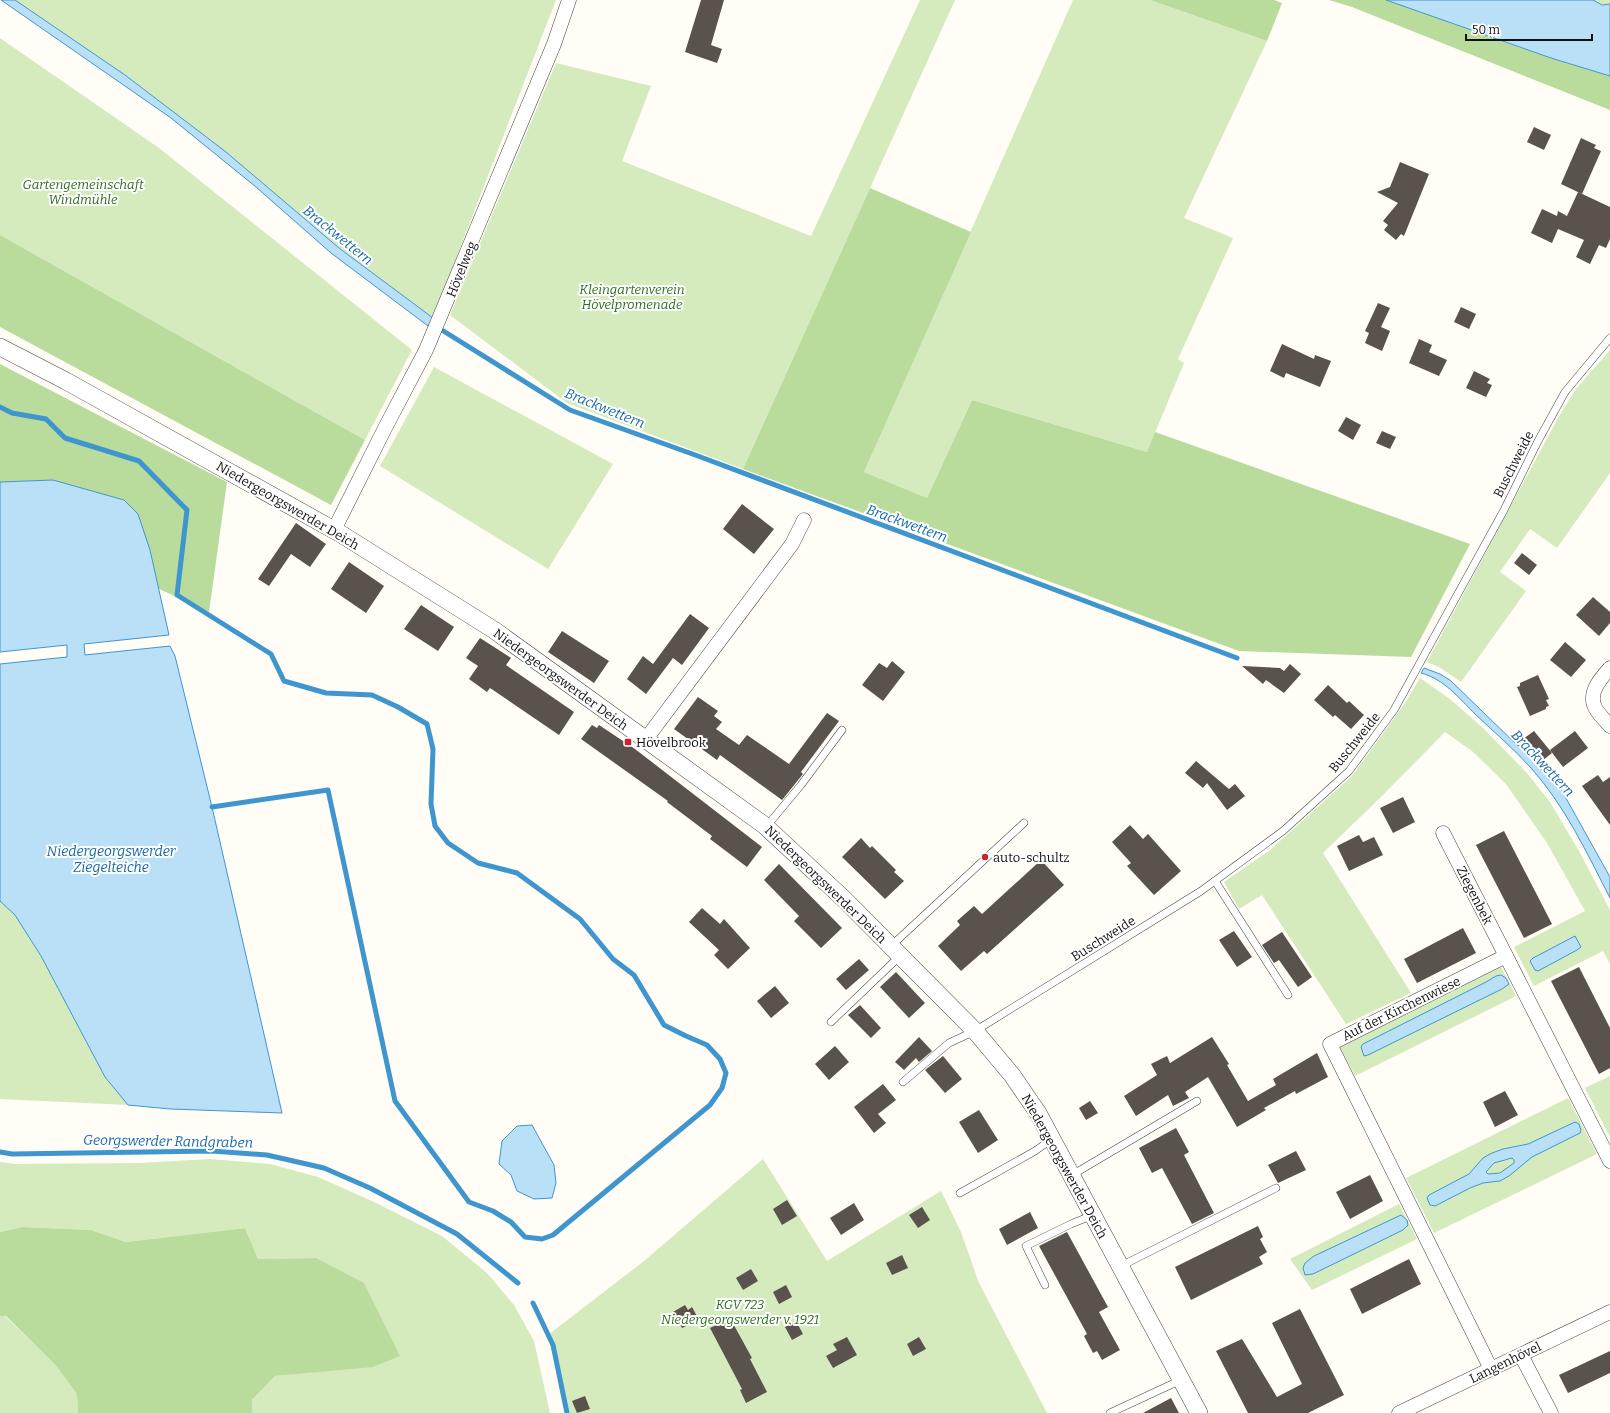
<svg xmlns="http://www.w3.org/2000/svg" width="1610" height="1413" font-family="Bitter,serif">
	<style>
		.green { fill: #d5ebbd }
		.forest { fill: #b9dc9c }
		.water { fill: #b9e0f7; stroke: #3f96cf; fill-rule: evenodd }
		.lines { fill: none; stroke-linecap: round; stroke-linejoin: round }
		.stream { stroke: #3f96cf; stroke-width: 5 }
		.building { fill: #5a524d }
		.service-casing { stroke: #444; stroke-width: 8 }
		.minor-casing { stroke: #444; stroke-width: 15 }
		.tertiary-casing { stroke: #444; stroke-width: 18 }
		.service { stroke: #fff; stroke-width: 7 }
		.minor { stroke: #fff; stroke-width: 14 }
		.tertiary { stroke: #fff; stroke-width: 17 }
		.poi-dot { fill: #c4262e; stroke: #fff; stroke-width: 1.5 }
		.labels { text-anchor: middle; stroke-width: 4; stroke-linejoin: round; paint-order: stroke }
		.park-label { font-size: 13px; font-style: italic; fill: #2f6b1f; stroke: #fff }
		.street-label { font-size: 13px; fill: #111; stroke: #fff }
		.poi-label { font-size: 13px; fill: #111; stroke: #fff; text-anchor: start }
		.water-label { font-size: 14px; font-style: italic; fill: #1768a6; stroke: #fff }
	</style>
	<rect width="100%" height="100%" fill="#fffdf5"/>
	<!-- green -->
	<g class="green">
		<path d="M15,0h541l-123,318 -94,-70 -113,-96 -101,-77z"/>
		<path d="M920,0h35l-212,469 -176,-66 -117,-88 106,-252 95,23 -29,75 189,75z"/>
		<path d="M1073,0h77l117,41 -83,177 49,20 -55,121 6,4 -37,89 -175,-52 -45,98 -63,-26z"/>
		<path d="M1593,0h17v4l-8,1z"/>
		<path d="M0,38l159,110 253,202 -47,90 -365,-205z"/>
		<path d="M1610,350v123l-53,75 -27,-19 -30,43 26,19 -65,91 -22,-15 -12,-5 131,-244 17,-28z"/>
		<path d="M434,367l179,97 -65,105 -168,-103z"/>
		<path d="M1420,678l30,21 33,29 43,44 24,30 29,49 31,59v54l-7,-13 -69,35 -20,-39 71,-36 -38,-68 -41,-59 -34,-33 -27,-19 -63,64 -59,57 88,140 -65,31 -84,-129 -23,14 -15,-27 46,-32 82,-74 53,-73z"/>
		<path d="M0,901l15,14 26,41 64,121 23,28 -128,-6z"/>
		<path d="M1501,967l15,29 -161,80 -15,-29z"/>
		<path d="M1610,1076v61l-25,-49z"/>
		<path d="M1568,1098l29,56 -163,79 -28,-55z"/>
		<path d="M210,1159l60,5 48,13 54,24 70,35 45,37 27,32 20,36 16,72h-298v-13l23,-24 48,-5 -7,-113 -58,1 -13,-31 -119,14 -35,-12 -69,-3 -22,5v-70l15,2 124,-1z"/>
		<path d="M763,1159l64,102 114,-70 20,41 18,51 68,130h-480l-14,-68 -5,-10 96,-74z"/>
		<path d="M1399,1204l18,35 -105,51 -22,-31z"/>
		<path d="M0,1316h5l51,50 21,28 1,19h-78z"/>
	</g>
	<!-- forest -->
	<g class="forest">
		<path d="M1150,0h124l8,3 -15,38z"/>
		<path d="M1329,0h57l165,58 59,18v34l-258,-103z"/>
		<path d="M870,188l101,44 -107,240 63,26 45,-98 175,52 8,-20 315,112 -59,113 -172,-6 -496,-182z"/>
		<path d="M0,235l365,205 -34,65 -331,-178z"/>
		<path d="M0,364l227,118 -18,130 -52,-24 -7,-38 -12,-36 -14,-14 -71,-20 -53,2z"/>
		<path d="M22,1227l69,3 35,12 119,-14 13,31 58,-1 48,25 36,73 -27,11 -98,9 -23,24v13h-174l-1,-19 -21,-28 -50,-50h-6v-84z"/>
	</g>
	<!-- water -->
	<g class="water">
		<path d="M1,0h14l110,75 101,77 113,96 94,70 -5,8 -97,-73 -75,-66 -85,-69z"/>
		<path d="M1386,0h207l9,5 8,-1v72l-59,-18z"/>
		<path d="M53,480l71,20 14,14 12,36 19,85 -85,9 1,11 85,-9 5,10 37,151 70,306 -112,-4 -42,-4 -23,-28 -64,-121 -26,-41 -15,-14v-237l67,-7v-12l-67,7v-170z"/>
		<path d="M1424,668l16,6 10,6 68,66 1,-1 43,46 48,86v21c-23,-45 -45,-92 -79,-130 -17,-19 -37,-36 -55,-53 -17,-17 -32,-36 -55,-42z"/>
		<path d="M1575,936l6,11 -4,3 -39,21 -3,-1 -5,-9 3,-3z"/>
		<path d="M1501,975l5,3 3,6 -7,5 -134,66 -4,1 -3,-9 2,-3 123,-62 10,-6z"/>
		<path d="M1575,1122l4,2 2,6 -1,3 -48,24 -23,19 -9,5 -17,2 -13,5 -35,18 -5,-1 -3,-7 2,-3 40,-21 14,-16 9,-5 11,-4 25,-5zM1512,1158l2,2v3l-14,10 -12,1 -2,-2 8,-9z"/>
		<path d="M532,1125l22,40 2,18 -4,15 -18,1 -17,-8 -6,-16 -12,-11 3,-23 15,-15z"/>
		<path d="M1401,1215l6,5 1,5 -5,5 -90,44 -8,1 -2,-7 2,-5 9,-7z"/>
	</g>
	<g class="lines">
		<!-- stream -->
		<g class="stream">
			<path d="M437,327l133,83 128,46 539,202"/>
			<path d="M0,407l12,6 34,6 19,19 74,23 48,49 -10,85 94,59 13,27 42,12 46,2 26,12 29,17 6,25 -2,55 4,22 13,17 30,20 39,10 63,46 33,40 21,16 30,50 22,11 21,9 13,14 6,14 -4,15 -12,17 -157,130 -11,4 -17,-2 -14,-15 -18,-11 -24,-9 -74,-101 -67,-311 -116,17"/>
			<path d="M0,1152l12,2 200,-3 55,4 57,13 46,20 87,46 61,49"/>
			<path d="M533,1303l20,42 14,68"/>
		</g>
	</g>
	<!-- building -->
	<g class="building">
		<path d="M701,0h23l-13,45 11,4 -5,14 -32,-11z"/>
		<path d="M1534,127l17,8 -7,15 -17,-8z"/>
		<path d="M1581,138l15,7 -2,3 7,3 -19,43 -21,-10z"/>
		<path d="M1400,162l29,12 -25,62 -3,-2 -5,6 -12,-10 4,-5 -5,-4 15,-18 -21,-11 13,-5z"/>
		<path d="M1578,192l32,15v32l-4,9 -7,-3 -9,19 -14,-7 8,-17 -26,-11 -6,14 -21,-10 11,-24 15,7 1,-5 9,5z"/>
		<path d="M1378,303l12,5 -9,19 9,4 -8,20 -17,-8 4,-10 -4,-2z"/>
		<path d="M1461,307l15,7 -7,15 -15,-7z"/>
		<path d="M1419,339l13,6 -3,7 18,8 -8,16 -30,-13z"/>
		<path d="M1282,344l32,15 1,-4 16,6 -11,26 -34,-14 -2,5 -14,-7z"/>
		<path d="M1474,371l16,8 -3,4 5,2 -6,12 -20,-9z"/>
		<path d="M1346,417l15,8 -8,15 -15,-9z"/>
		<path d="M1382,431l14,6 -6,12 -14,-6z"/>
		<path d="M742,504l32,25 -20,25 -31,-25z"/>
		<path d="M296,523l30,21 -16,23 -19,-13 -22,32 -11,-7z"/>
		<path d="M1522,553l15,12 -8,10 -15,-12z"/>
		<path d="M349,562l35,24 -18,27 -35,-24z"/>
		<path d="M1593,597l17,15v11l-11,13 -23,-21z"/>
		<path d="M421,605l33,22 -16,24 -34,-22z"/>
		<path d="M690,614l19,14 -27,37 -9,-7 -27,36 -19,-15 16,-23 10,8z"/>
		<path d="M562,631l47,30 -15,22 -46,-31z"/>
		<path d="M480,638l31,20 -5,7 68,47 -15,23 -69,-47 -3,4 -18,-13 9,-13 -12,-8z"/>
		<path d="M1565,642l21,18 -15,17 -21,-17z"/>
		<path d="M892,661l13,11 -22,29 -21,-16 17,-22 8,5z"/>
		<path d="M1290,664l11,10 -17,19 -18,-13 -3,4 -21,-18 38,2 4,3z"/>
		<path d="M1538,675l11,24 -3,1 3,6 -3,1v2l-16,7 -13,-29 3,-1v-3z"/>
		<path d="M1328,685l19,18 2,-2 15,14 -13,14 -16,-14 -2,2 -19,-17z"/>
		<path d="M698,697l20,14 -4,5 8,6 -6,7 23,16 8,-10 42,29 38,-51 12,8 -38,51 2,2 -21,26 -62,-45 -3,5 -43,-31z"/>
		<path d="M592,725l5,3 2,-3 36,24 127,98 -15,20 -37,-28 2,-3 -45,-34 1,-1 -87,-62z"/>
		<path d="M1534,731l18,22 -10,8 -19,-22z"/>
		<path d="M1575,731l13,17 -25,19 -13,-17z"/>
		<path d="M1196,761l33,28 6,-5 10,12 -18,14 -20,-27 -4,5 -18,-15z"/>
		<path d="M1598,775l5,7 7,-5v48l-28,-39z"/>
		<path d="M1403,797l12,25 -22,11 -13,-25z"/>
		<path d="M1130,825l13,14 5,-5 33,37 -27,24 -27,-29 4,-3 -19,-21z"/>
		<path d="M1504,831l48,93 -28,14 -48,-93z"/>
		<path d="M1359,835l4,7 11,-5 9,18 -34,16 -12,-25z"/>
		<path d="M861,838l9,10 2,-2 24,24 -2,2 10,9 -19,18 -43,-42z"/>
		<path d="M1041,860l23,25 -77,69 -3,-3 -23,20 -23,-25 22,-21 -3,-4 17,-15 8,8z"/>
		<path d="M779,864l63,64 -21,20 -27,-27 5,-5 -35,-36z"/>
		<path d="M702,908l18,16 4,-5 26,29 -22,21 -14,-14 5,-5 -30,-28z"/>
		<path d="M1463,928l13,25 -59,30 -13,-24z"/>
		<path d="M1234,931l18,26 -15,10 -18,-27z"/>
		<path d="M1282,932l30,45 -14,10 -19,-27 -5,3 -12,-18z"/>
		<path d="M859,959l10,11 -23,20 -10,-11z"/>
		<path d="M1579,967l31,61v40l-11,6 -48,-93z"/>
		<path d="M896,972l29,31 -16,15 -29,-31z"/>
		<path d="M775,986l14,17 -18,15 -14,-17z"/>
		<path d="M860,1005l21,23 -10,10 -23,-23z"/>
		<path d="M919,1037l13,14 -13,11 -3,-4 -12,12 -9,-8z"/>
		<path d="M1212,1037l17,27 -2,1 21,36 28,-16 -3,-6 44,-26 11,24 -32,17 -1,-3 -31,17 2,2 -29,17 -29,-50 -23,15 4,6 -16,8 -5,-11 -32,21 -12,-20 33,-21 -6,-11 16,-8 3,7z"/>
		<path d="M835,1046l14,16 -20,18 -14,-16z"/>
		<path d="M943,1056l19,23 -17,14 -20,-23z"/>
		<path d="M883,1084l13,16 -18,14 8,9 -12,10 -20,-26z"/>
		<path d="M1505,1091l13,24 -23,12 -12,-25z"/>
		<path d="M1090,1101l8,12 -12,7 -7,-12z"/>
		<path d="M979,1110l19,30 -20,13 -19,-31z"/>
		<path d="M1176,1128l13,24 -5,3 30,58 -22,11 -30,-56 -10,5 -13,-25z"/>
		<path d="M1296,1151l10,19 -28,13 -10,-18z"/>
		<path d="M1370,1175l13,26 -33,18 -14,-27z"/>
		<path d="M787,1200l10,16 -15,9 -9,-16z"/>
		<path d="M854,1203l10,17 -23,15 -11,-17z"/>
		<path d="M922,1207l8,13 -12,8 -9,-13z"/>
		<path d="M1030,1212l8,16 -31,17 -8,-16z"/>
		<path d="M1258,1226l5,11 -3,2 7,13 -8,5 4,7 -72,36 -16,-33z"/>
		<path d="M1067,1232l41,75 -9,5 21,38 -18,10 -5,-9 -4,2 -9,-17 3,-2 -48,-88z"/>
		<path d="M902,1255l6,13 -16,7 -6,-12z"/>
		<path d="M1409,1259l12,25 -59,30 -12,-25z"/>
		<path d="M751,1269l7,12 -15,9 -7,-12z"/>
		<path d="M786,1285l6,12 -13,7 -6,-12z"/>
		<path d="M685,1305l3,5 4,-3 7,13 -17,8 -9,-16z"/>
		<path d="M1300,1309l44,86 -36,18h-60l-32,-62 26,-12 35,58 25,-13 -30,-61z"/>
		<path d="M730,1318l22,40 -2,1 17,33 -21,11 -6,-13 2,-1 -32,-61z"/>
		<path d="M796,1321l7,13 -11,6 -7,-13z"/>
		<path d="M847,1337l10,18 -24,13 -7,-12 11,-6 -4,-6z"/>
		<path d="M919,1337l7,12 -13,7 -6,-12z"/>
		<path d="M1610,1351v22l-42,20 -9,-18z"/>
		<path d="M585,1396l5,13 -13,4 -5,-12z"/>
		<path d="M1171,1398l8,15h-36z"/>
	</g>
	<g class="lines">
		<!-- service casing -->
		<g class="service-casing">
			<g id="service">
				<path d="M766,827l35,-42 41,-55"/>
				<path d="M1215,881l73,114"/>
				<path d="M891,946l133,-123"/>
				<path d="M831,1022l69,-66"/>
				<path d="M903,1082l46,-39 26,-12 226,-140 82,-60 66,-60 45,-61 110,-200 34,-69 27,-49 45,-54"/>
				<path d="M1072,1175l125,-74"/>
				<path d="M960,1193l75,-42 17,-12"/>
				<path d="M1121,1266l155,-78"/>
				<path d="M1045,1285l-19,-39 45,-22 22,-9"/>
				<path d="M1110,1413l71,-33"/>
			</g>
		</g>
		<!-- minor casing -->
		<g class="minor-casing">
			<g id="minor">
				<path d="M334,530l51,-102 41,-78 128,-306 15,-44"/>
				<path d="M1610,668c-8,9 -21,23 -16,37 2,7 11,15 16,21"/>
				<path d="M646,739l146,-195 12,-24"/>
				<path d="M1443,833l63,123"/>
				<path d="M1521,1355l30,58"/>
				<path d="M1491,1369l-161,-325 176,-88 104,205"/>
				<path d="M1399,1413l211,-101"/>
			</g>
		</g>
		<!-- tertiary casing -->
		<g class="tertiary-casing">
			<path id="tertiary" d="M0,347l66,34 275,153 153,96 270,195 80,74 131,132 37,44 26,38 161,300"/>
		</g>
		<!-- service -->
		<use href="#service" class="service"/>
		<!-- minor -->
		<use href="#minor" class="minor"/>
		<!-- tertiary -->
		<use href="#tertiary" class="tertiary"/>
	</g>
	<!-- markers -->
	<g class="poi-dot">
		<rect x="624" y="738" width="8" height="8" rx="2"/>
		<circle cx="985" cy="857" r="4"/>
	</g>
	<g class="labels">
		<!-- park labels -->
		<g class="park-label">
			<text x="83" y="189">Gartengemeinschaft<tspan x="83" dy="15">Windmühle</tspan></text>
			<text x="632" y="294">Kleingartenverein<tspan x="632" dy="15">Hövelpromenade</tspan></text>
			<text x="740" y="1309">KGV 723<tspan x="740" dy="15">Niedergeorgswerder v. 1921</tspan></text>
		</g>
		<!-- street labels -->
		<g class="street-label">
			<text transform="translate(461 269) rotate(-68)" y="5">Hövelweg</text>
			<text transform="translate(1513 464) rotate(-63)" y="5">Buschweide</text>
			<text transform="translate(288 505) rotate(30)" y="5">Niedergeorgswerder Deich</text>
			<text transform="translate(561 679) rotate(36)" y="5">Niedergeorgswerder Deich</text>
			<text transform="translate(1354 742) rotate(-51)" y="5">Buschweide</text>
			<text transform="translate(826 884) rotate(44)" y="5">Niedergeorgswerder Deich</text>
			<text transform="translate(1475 895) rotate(63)" y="5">Ziegenbek</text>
			<text transform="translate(1103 938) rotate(-32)" y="5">Buschweide</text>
			<text transform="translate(1401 1008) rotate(-26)" y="5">Auf der Kirchenwiese</text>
			<text transform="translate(1065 1166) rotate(61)" y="5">Niedergeorgswerder Deich</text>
			<text transform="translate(1505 1362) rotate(-26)" y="5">Langenhövel</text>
		</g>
		<!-- poi labels -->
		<g class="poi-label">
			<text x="636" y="747">Hövelbrook</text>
			<text x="993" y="862">auto-schultz</text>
		</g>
		<!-- water labels -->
		<g class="water-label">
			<text transform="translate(338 235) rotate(39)" y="5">Brackwettern</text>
			<text transform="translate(605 408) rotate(22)" y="5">Brackwettern</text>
			<text transform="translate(907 523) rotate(20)" y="5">Brackwettern</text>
			<text transform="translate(1543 763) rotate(47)" y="5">Brackwettern</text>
			<text x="111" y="856">Niedergeorgswerder<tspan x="111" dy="16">Ziegelteiche</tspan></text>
			<text transform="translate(168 1141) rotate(1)" y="5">Georgswerder Randgraben</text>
		</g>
	</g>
	<!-- scale -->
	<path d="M1466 34v6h126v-6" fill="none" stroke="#111111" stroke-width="2"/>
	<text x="1472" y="34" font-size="12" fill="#111111" stroke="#ffffff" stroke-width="3" paint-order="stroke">50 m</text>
</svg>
